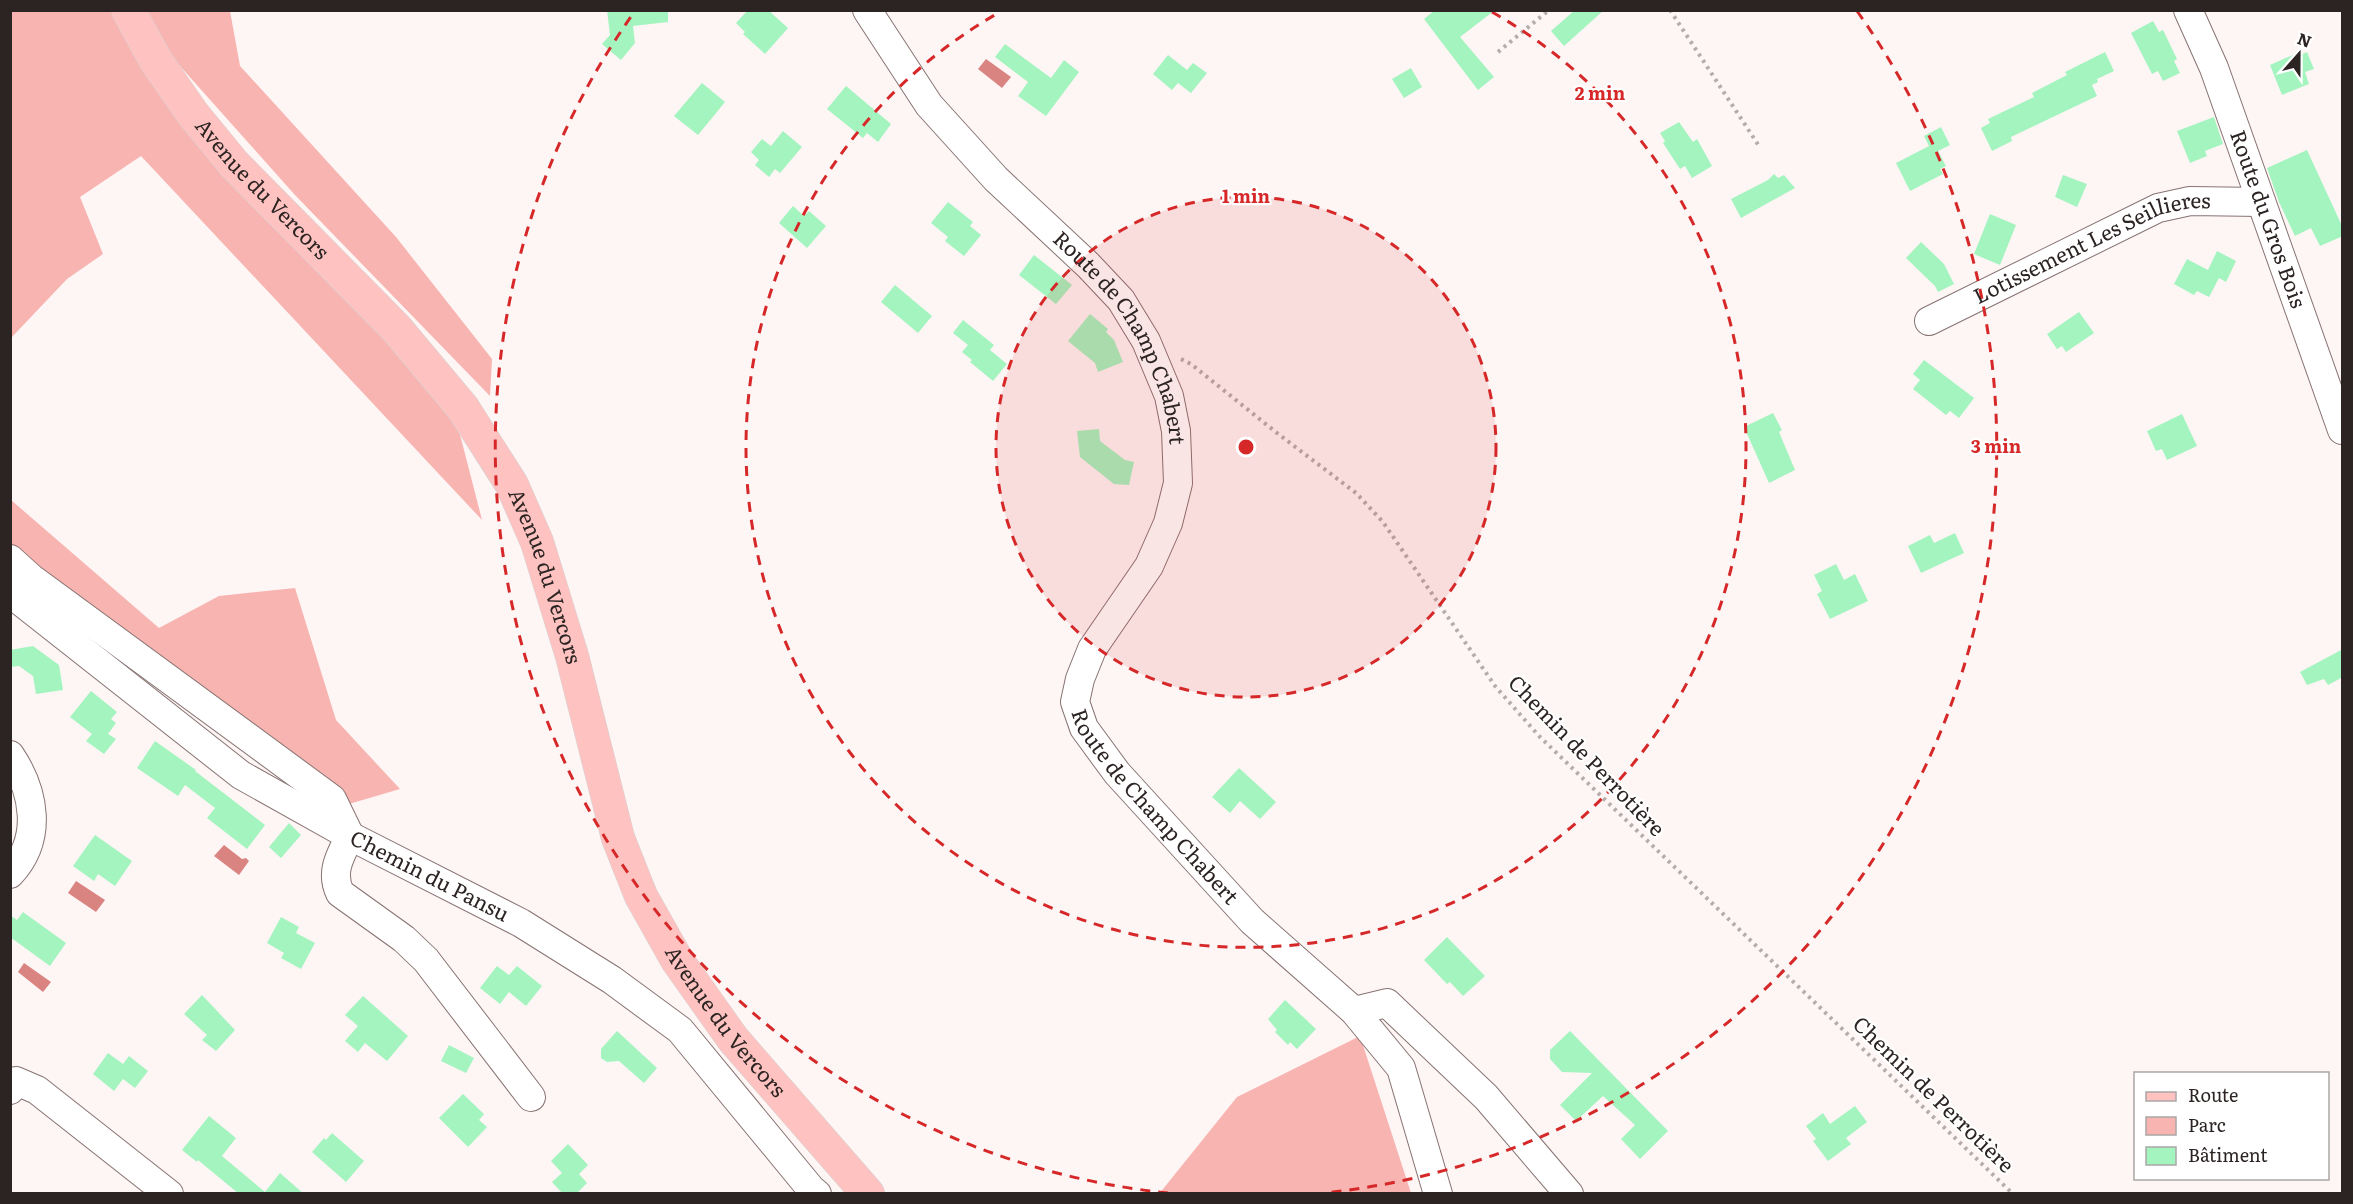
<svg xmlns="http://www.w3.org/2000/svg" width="2353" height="1204" font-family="Literata,serif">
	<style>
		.green { fill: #f8b4b0 }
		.water { fill: #da8481 }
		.building { fill: #a4f4bf }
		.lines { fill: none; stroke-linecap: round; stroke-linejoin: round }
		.minor-casing { stroke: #877372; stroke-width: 30 }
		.major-casing { stroke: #d5d3d3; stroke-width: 34 }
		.path { stroke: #b5acac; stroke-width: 4; stroke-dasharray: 3 4.5; stroke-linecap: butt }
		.minor { stroke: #fff; stroke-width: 28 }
		.major { stroke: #fec3c1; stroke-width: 33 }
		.ring { fill: none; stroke: #d62828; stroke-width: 3; stroke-dasharray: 10 8 }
		.labels { text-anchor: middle; stroke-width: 4.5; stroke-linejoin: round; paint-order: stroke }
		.street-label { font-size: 21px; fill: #2c2423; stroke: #fff }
		.centre { fill: #d62828; stroke: #fff; stroke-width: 3 }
		.ring-label { font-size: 18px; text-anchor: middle; font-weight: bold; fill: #d62828; stroke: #fff; stroke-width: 4.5; stroke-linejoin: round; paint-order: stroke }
	</style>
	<rect width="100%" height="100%" fill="#fef5f5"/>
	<!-- green -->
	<g class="green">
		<path d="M11,11h102l234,285 109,123 26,101 -341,-364 -61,41 23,57 -36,25 -56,59z"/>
		<path d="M142,11h88l10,55 156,171 96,122 -2,37 -195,-201 -141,-158z"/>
		<path d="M11,500l148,128 60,-32 76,-8 41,132 64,69 -58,17 -331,-236z"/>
		<path d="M1360,1036l51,157 -252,1 78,-97z"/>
	</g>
	<!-- water -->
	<g class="water">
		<path d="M986,59l25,18 -9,11 -24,-19z"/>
		<path d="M224,845l18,14 4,-1 3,3 -10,14 -25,-19z"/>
		<path d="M76,881l29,19 -9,12 -28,-19z"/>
		<path d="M24,963l27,19 -8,10 -25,-20z"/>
	</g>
	<!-- building -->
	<g class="building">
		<path d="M607,10h61v12l-35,4 2,17 -14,17 -19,-16 8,-9z"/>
		<path d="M748,10h20l20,18 -23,26 -22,-20 2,-2 -9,-9z"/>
		<path d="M1435,10h60l-35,27 34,40 -16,13 -54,-71z"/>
		<path d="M1575,10h29l-40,36 -13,-15z"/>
		<path d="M2153,21l6,11 4,-2 14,29 -3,2 6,12 -17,8 -5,-10 -6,3 -21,-41z"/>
		<path d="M1005,44l46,34 13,-18 15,12 -33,44 -28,-20 10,-14 -33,-25z"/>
		<path d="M2105,52l9,19 -17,8 1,3 -6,3 5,11 -86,41 1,4 -20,10 -11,-23 9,-5 -2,-4 46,-22 -2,-4 35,-18 -2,-3z"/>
		<path d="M2307,52l7,17 -9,3 4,12 -27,11 -12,-30 27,-12 1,3z"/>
		<path d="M1168,55l19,15 6,-7 14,10 -16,20 -13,-10 -6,7 -19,-16z"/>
		<path d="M1411,68l11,19 -18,11 -12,-19z"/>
		<path d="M702,83l23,19 -27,33 -24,-19z"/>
		<path d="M846,86l45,38 -13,18 -11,-9 -4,5 -36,-29z"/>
		<path d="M2214,117l9,27 -18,7 2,5 -17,7 -13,-32z"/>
		<path d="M1679,122l14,20 4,-3 15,27 -20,12 -7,-12 -5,3 -17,-26 2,-2 -5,-8z"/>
		<path d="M1941,127l9,18 -12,6 8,15 -6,3 3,5 -33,17 -14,-28 33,-17 -5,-10z"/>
		<path d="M783,131l19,16 -22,26 -5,-4 -6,8 -14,-12 4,-5 -8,-8 11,-13 9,7z"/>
		<path d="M2307,150l36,78v8l-23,10 -9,-18 -16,8 -16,-34 -12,-34z"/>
		<path d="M1774,174l4,4 6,-3 11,13 -54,30 -10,-19 37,-19z"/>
		<path d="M2063,175l24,9 -10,23 -22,-10z"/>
		<path d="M948,202l25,20 -3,4 11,9 -17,21 -19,-15 3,-4 -17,-14z"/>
		<path d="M793,206l11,10 5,-5 17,15 -19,22 -28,-25z"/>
		<path d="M1990,214l26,11 -16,40 -26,-11z"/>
		<path d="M1921,242l23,22 10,20 -16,8 -3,-6 -29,-28z"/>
		<path d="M2217,251l19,10 -10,21 -7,-4 -10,19 -12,-6 -3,4 -20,-11 13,-25 21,11z"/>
		<path d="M1034,255l38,30 -16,19 -37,-29z"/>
		<path d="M895,285l37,31 -14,17 -37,-31z"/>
		<path d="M2079,312l15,21 -28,19 -4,-6 -5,3 -10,-15z"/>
		<path d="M1090,314l18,15 -2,3 8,8 9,22 -25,10 -3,-9 -27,-22z"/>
		<path d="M963,320l31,25 -4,5 17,14 -14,17 -23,-19 2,-2 -10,-8 6,-7 -15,-12z"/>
		<path d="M1924,360l50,38 -15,20 -9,-7 -4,4 -33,-26 7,-9 -7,-6z"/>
		<path d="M1773,413l9,17 -3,2 16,38 -26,13 -25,-56z"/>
		<path d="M2182,414l15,32 -30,14 -5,-11 -6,2 -9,-20z"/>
		<path d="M1099,429l1,12 25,19 9,2 -5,23 -15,-1 -34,-27 -3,-26z"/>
		<path d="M1955,533l9,20 -43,20 -13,-27 22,-11 4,8z"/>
		<path d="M1836,564l8,16 11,-6 13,27 -38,18 -13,-25 5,-3 -8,-16z"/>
		<path d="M33,646l26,19 4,25 -27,4 -3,-18 -14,-10 -9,1v-17z"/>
		<path d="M2343,649v28l-15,8 -4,-6 -17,6 -7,-13z"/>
		<path d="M91,691l26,21 -6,7 5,4 -8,11 8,5 -12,15 -18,-13 6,-7 -22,-17z"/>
		<path d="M155,741l41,29 -1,1 70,54 -18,24 -40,-31 8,-10 -30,-23 -7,11 -41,-28z"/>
		<path d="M1239,768l37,34 -16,17 -20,-18 -10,12 -18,-16z"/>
		<path d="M289,823l12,12 -20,23 -12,-11z"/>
		<path d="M95,835l37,26 -17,25 -17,-12 -4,7 -21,-15z"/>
		<path d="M23,912l43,31 -16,23 -40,-29v-22l7,5z"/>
		<path d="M281,917l18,10 -3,6 19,10 -14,26 -20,-11 3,-5 -17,-10z"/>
		<path d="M1447,937l38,39 -22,20 -13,-14 -3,2 -23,-24z"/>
		<path d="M497,966l12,9 8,-9 25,20 -16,20 -17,-14 -9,12 -20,-16z"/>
		<path d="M202,995l33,35 -19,21 -14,-11 5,-5 -23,-21z"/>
		<path d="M363,996l45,40 -21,25 -22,-18 -7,9 -13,-11 13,-15 -13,-11z"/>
		<path d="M1285,1000l31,29 -19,20 -7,-7 -2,3 -13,-13 2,-2 -9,-11z"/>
		<path d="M617,1031l40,37 -13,15 -25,-22 -12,1 -6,-4v-9z"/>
		<path d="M1570,1031l98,100 -28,28 -19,-20 14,-14 -32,-29 -27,25 -16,-16 32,-32 -30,-1 -12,-13v-9z"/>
		<path d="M449,1045l25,13 -8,15 -25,-12z"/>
		<path d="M108,1053l15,11 6,-8 19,15 -13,17 -12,-9 -9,12 -21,-17z"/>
		<path d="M463,1094l21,20 -5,6 8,7 -19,20 -29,-29z"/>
		<path d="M1855,1106l12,16 -21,16 5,6 -23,17 -15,-20 3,-2 -10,-13 17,-13 7,11z"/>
		<path d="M209,1116l27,22 -14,18 43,36 15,-19 24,21h-65l-41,-34 -1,2 -15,-12z"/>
		<path d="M332,1133l32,28 -18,21 -34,-30 12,-14 2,2z"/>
		<path d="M568,1144l20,21 -9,9 8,9 -11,11h-13l-11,-12 10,-9 -11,-12z"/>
	</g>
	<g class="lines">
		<!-- minor casing -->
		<g class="minor-casing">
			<g id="minor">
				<path id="s1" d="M867,10l62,95 67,74 92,86 33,35 25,41 23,55 7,35 2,52 -10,40 -19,43 -57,83 -12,30 -5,23 9,26 33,45 135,148 102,90 47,57 37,126"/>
				<path id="s2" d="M2188,10l26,58 128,362"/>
				<path id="s3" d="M1929,321l229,-113 32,-7 71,1"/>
				<path d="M10,559l21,19 301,221 18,37c-10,20 -20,36 -10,57l64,46 22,21 105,137"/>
				<path id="s4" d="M10,593l231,182 109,61 171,87 91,57 68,50 131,159 6,5"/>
				<path d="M10,755c25,37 33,84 0,119"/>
				<path d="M1354,1011l33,-8 99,94 83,97"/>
				<path d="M10,1090l6,-9 21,9 132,104"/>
			</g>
		</g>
		<!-- major casing -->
		<g class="major-casing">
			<g id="major">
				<path id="s5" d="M128,10l28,51 37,53 41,50 162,164 67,80 49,77 25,57 35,114 46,182 23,58 36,64 56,79 135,155"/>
			</g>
		</g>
		<!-- path -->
		<g class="path">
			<path d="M1670,10l89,136"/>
			<path d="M1498,52l51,-42"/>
			<path d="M1181,359l10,5 86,69 79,60 27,29 112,164 44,50 474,458"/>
		</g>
		<!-- minor -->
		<use href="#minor" class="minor"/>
		<!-- major -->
		<use href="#major" class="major"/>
	</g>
	<!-- distance rings -->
	<circle cx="1246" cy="447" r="250" fill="#d62828" fill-opacity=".12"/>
	<g class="ring">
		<circle cx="1246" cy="447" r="250"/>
		<path d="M1492 12A500 500 0 1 1 1000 12"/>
		<path d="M1168 1193A750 750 0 0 1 635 11M1857 11A750 750 0 0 1 1324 1193"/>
	</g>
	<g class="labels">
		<!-- street labels -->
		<g class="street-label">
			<text dy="7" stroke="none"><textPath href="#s5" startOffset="225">Avenue du Vercors</textPath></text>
			<text dy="7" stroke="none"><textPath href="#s2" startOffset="224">Route du Gros Bois</textPath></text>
			<text dy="7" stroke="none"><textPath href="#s3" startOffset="180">Lotissement Les Seillieres</textPath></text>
			<text dy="7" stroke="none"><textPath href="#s1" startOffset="420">Route de Champ Chabert</textPath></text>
			<text dy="7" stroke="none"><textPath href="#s5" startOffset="711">Avenue du Vercors</textPath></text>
			<text transform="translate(1586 756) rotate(46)" y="7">Chemin de Perrotière</text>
			<text dy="7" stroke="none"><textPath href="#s1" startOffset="960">Route de Champ Chabert</textPath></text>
			<text dy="7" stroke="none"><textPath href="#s4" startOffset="508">Chemin du Pansu</textPath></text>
			<text dy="7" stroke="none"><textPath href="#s5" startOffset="1197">Avenue du Vercors</textPath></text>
			<text transform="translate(1933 1095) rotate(44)" y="7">Chemin de Perrotière</text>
		</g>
	</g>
	<circle cx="1246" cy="447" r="9" class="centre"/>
	<g class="ring-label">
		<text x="1600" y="100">2 min</text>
		<text x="1246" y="203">1 min</text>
		<text x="1996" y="453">3 min</text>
	</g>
	<!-- border -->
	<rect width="2353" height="1204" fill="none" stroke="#2c2423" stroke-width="24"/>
	<!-- legend -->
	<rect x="2134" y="1072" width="195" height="108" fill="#ffffff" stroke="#aba7a7" stroke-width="1.5"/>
	<rect x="2146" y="1092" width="30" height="9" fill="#fec3c1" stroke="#aba7a7" stroke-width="1.5"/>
	<text x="2188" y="1102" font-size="18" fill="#2c2423">Route</text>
	<rect x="2146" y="1117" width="30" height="18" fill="#f8b4b0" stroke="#aba7a7" stroke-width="1.5"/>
	<text x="2188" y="1132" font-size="18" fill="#2c2423">Parc</text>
	<rect x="2146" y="1147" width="30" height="18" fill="#a4f4bf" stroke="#aba7a7" stroke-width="1.5"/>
	<text x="2188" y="1162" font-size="18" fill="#2c2423">Bâtiment</text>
	<!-- north arrow -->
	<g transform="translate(2299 54) rotate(21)" stroke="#ffffff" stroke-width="4.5" paint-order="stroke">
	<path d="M0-4.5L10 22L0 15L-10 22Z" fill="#2c2423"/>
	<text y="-9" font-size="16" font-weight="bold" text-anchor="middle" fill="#2c2423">N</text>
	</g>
</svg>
